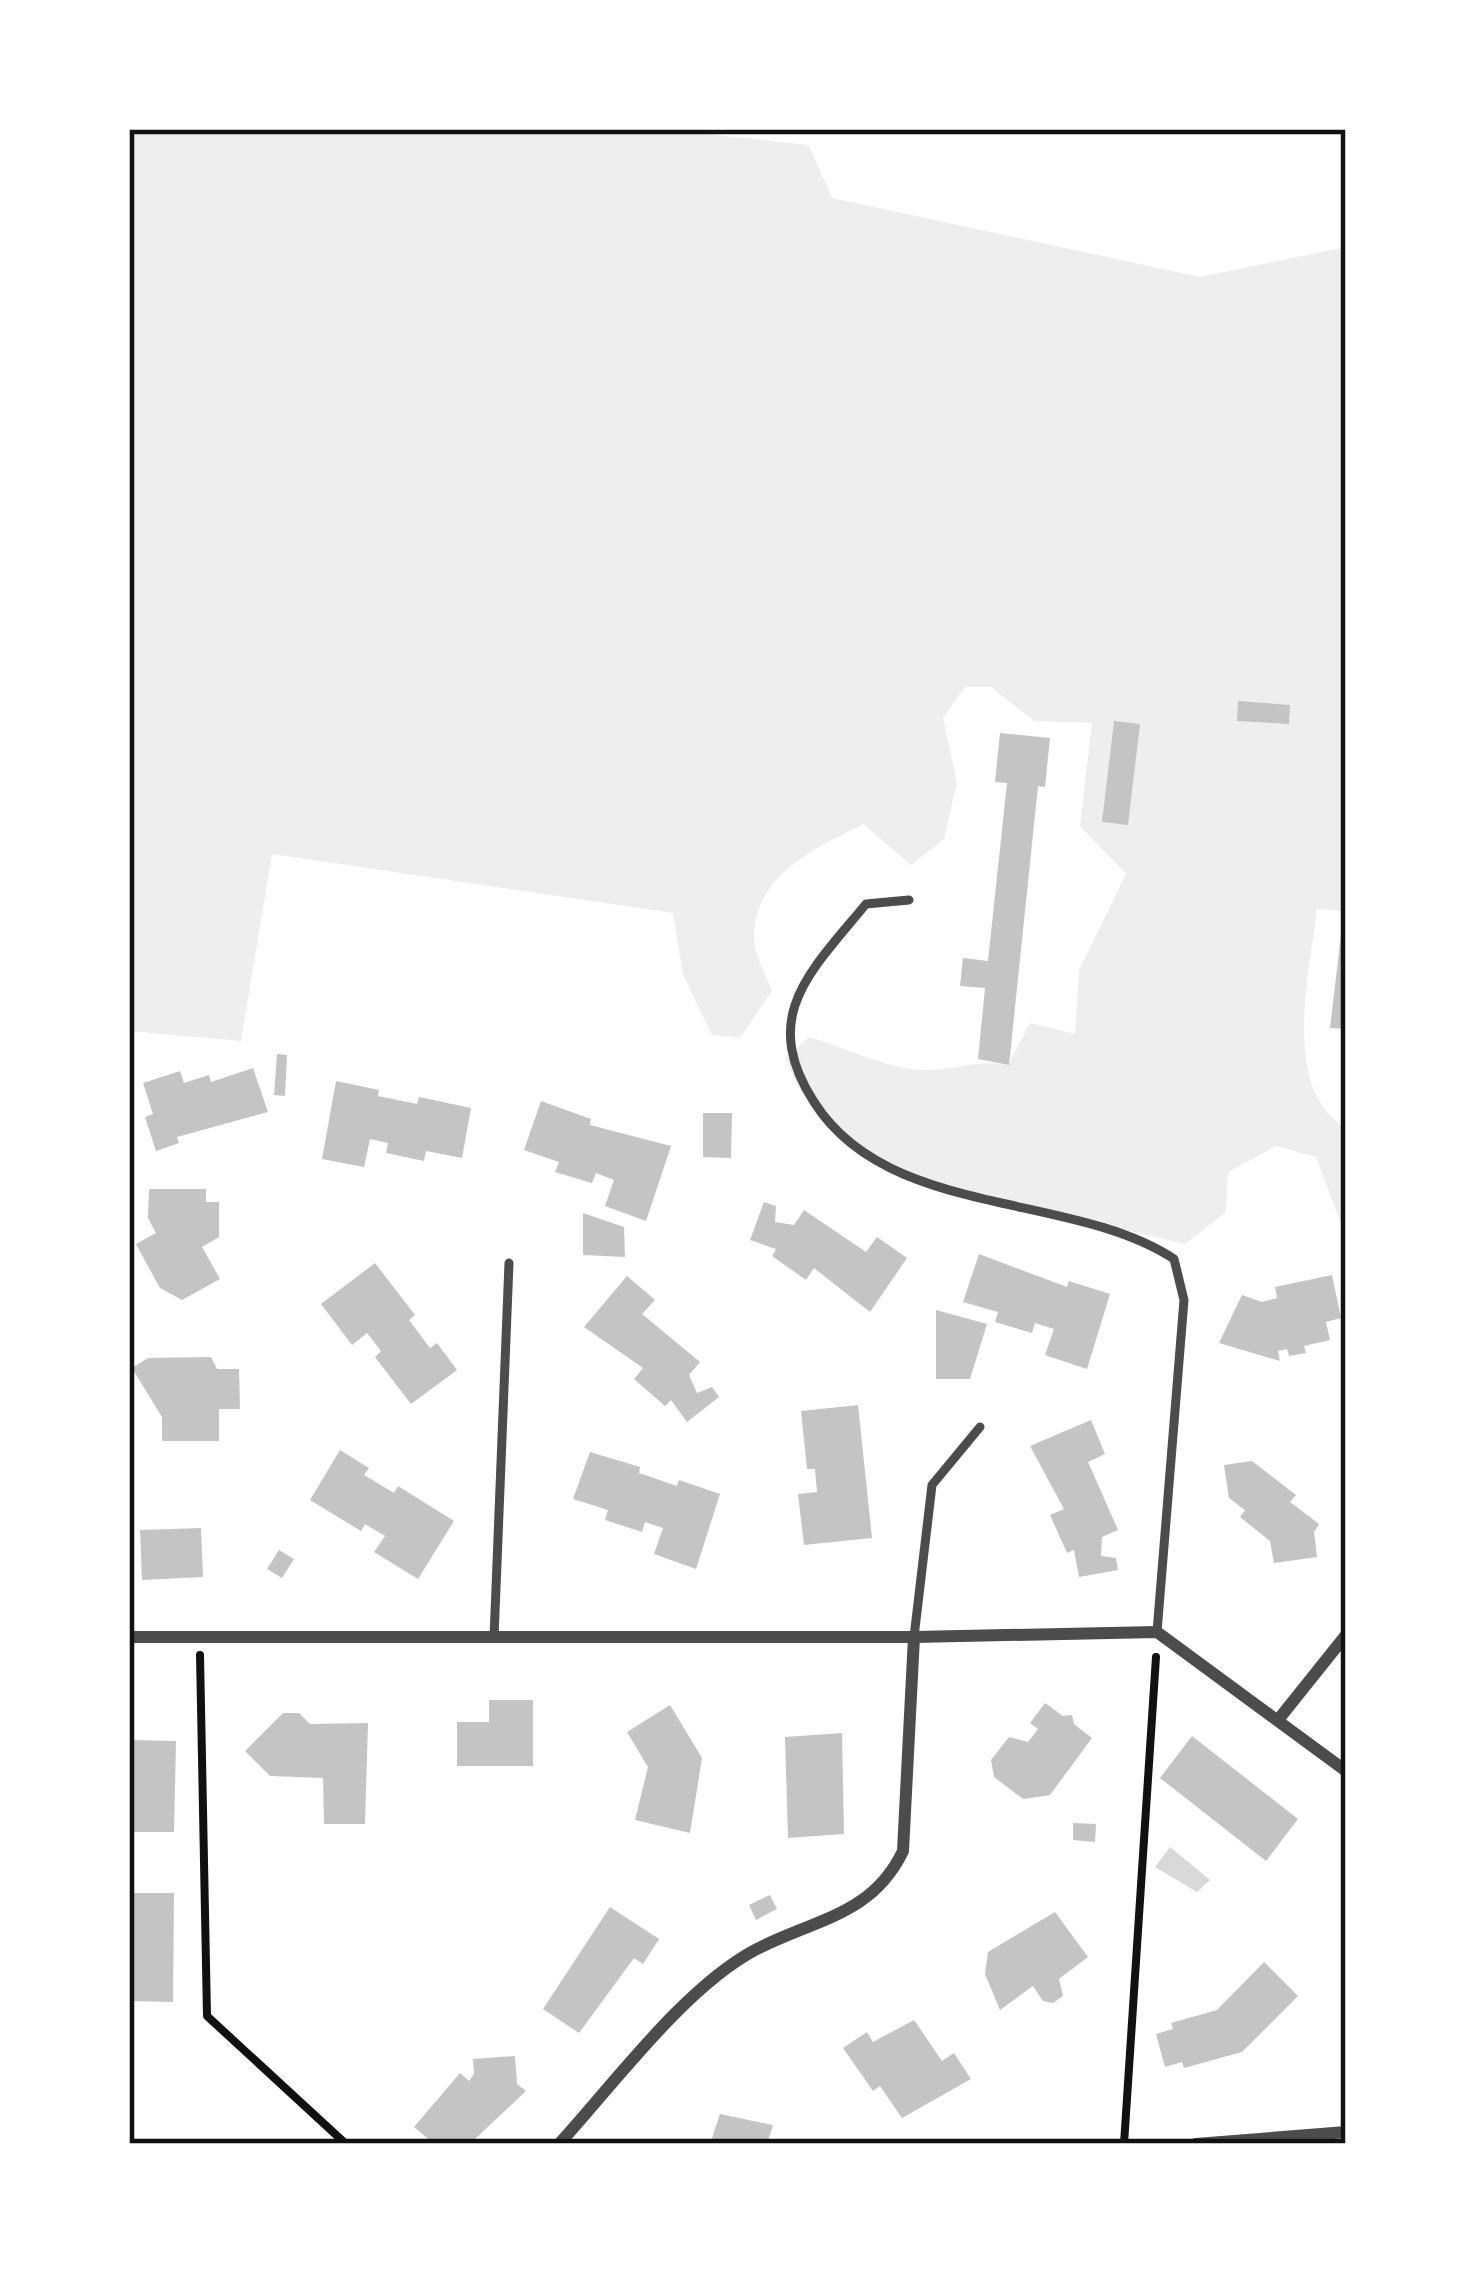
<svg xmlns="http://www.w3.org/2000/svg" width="1475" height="2273" font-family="Manrope,sans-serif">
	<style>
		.green { fill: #eee }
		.water { fill: #d9d9d9 }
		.building { fill: #c4c4c4 }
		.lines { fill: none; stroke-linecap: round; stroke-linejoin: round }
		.path { stroke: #111; stroke-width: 8 }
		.service { stroke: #4c4c4c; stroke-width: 9 }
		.minor { stroke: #4c4c4c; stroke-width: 12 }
		.neatline { fill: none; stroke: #111; stroke-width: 4.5 }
	</style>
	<rect width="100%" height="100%" fill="#fff"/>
	<!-- green -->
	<path class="green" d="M129,129h532l148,16 23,53 368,79 146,-30v664l-29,-2c-7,63 -37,181 29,219v91h-7l-23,-62 -40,-11 -48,26 -2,40 -41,32c-113,-30 -364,-56 -399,-187l23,-20c35,10 79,32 113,33 32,1 55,-11 86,-5l22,-42 45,11 4,-64 47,-96 -46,-48 12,-103 -58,-2 -43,-34h-26l-22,31 14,65 -13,56 -33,26 -48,-41c-49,25 -109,51 -109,114 0,16 12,38 18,53l-32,47 -28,-3 -29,-60 -10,-62 -401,-59 -31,187 -112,-10z"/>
	<!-- water -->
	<path class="water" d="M1170,1847l40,33 -13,12 -42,-25z"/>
	<!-- building -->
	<g class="building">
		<path d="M1238,701l52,4 -1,19 -52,-3z"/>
		<path d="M1114,721l26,3 -12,101 -26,-3z"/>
		<path d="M1000,733l50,5 -5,49 -7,-1 -29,279 -31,-6 7,-71 -25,-2 3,-28 25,3 19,-178 -12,-1z"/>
		<path d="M1343,918h3v111l-16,-1z"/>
		<path d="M277,1054l10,1 -2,41 -11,-1z"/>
		<path d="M253,1068l15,44 -91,25 2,6 -23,8 -11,-34 8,-3 -10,-31 37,-12 4,12 25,-8 2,7z"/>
		<path d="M336,1081l43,9 -1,6 39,8 2,-7 52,11 -9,50 -36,-7 -2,10 -38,-8 2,-10 -18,-4 -6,28 -42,-8z"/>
		<path d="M541,1101l50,18 -1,6 81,21 -25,75 -41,-15 9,-26 -18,-7 -4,10 -37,-11 4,-10 -35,-12z"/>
		<path d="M703,1113h29l-1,45 -28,-1z"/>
		<path d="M149,1189h57v13h13v35l-17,10 18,32 -38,21 -22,-12 -24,-44 20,-11 -8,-15z"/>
		<path d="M764,1202l12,4 -1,16 19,3 10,-15 62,42 11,-15 30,21 -37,54 -56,-44 -8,12 -34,-24 4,-7 -26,-9z"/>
		<path d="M583,1213l41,14 1,30 -42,-2z"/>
		<path d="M979,1254l88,33 2,-6 41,13 -23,75 -42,-14 9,-26 -19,-6 -3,10 -37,-11 3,-10 -35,-10z"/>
		<path d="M375,1263l40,52 -6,5 21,28 7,-5 20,27 -46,34 -36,-47 6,-6 -14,-18 -15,12 -31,-41z"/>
		<path d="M1332,1275l9,43 -15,4 4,18 -26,6 2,7 -17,3 -2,-7 -9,2 2,10 -61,-18 23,-48 20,7 15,-4 -2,-11z"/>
		<path d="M627,1276l28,24 -13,14 58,48 -11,13 8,18 15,-6 7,10 -32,25 -16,-22 -6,6 -31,-27 9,-11 -59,-41z"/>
		<path d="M936,1310l51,14 -17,55h-34z"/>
		<path d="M211,1357l6,12h22l1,40h-21v32h-57v-24l-30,-49 16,-10z"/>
		<path d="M858,1405l14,133 -68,7 -6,-51 19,-2 -2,-23h-8l-6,-58z"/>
		<path d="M1091,1420l14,34 -17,8 30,68 -16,7 -1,19 15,2 2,12 -39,7 -5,-27 -7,3 -17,-38 14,-6 -34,-63z"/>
		<path d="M340,1450l29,18 -5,7 30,18 4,-7 56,35 -36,58 -44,-27 11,-16 -20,-12 -4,7 -51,-31z"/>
		<path d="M590,1452l50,15 -1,6 38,13 2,-6 41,14 -24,75 -42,-15 9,-26 -18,-6 -3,10 -37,-12 3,-10 -35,-11z"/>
		<path d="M1252,1461l44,34 -6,7 29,22 -5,8 3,25 -43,6 -4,-22 -30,-24 5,-7 -16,-12 -5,-33z"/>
		<path d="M201,1528l2,49 -61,3 -2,-50z"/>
		<path d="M279,1550l15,9 -12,19 -15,-9z"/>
		<path d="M489,1700h44v66h-76v-44h32z"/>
		<path d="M1045,1703l18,13 9,-1 2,9 18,14 -42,57 -27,4 -29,-22 -3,-17 18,-23 19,5 10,-13 -8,-6z"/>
		<path d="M670,1705l32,53 -12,75 -55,-13 13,-53 -21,-35z"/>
		<path d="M283,1713h16l11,11 58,-1 -3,101h-41l-1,-46 -53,-2 -25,-25z"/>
		<path d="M842,1733l2,101 -56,4 -3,-101z"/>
		<path d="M1192,1736l106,83 -32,42 -106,-83z"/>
		<path d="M129,1740l47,1 -2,91h-45z"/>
		<path d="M1073,1823l23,1 -1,18 -22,-2z"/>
		<path d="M129,1893h45l-1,109 -44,-1z"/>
		<path d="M770,1895l7,14 -21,11 -7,-15z"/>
		<path d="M610,1907l49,32 -16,25 -9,-6 -55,75 -36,-24z"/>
		<path d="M1055,1912l33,45 -29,22 4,17 -10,7 -10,-2 -10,-15 -33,24 -15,-36 3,-22z"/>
		<path d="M1264,1962l34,34 -56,56 -58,16 -2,-6 -17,5 -9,-33 17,-5 -2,-6 46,-13z"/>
		<path d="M914,2020l28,41 12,-8 17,26 -69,39 -22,-32 -7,5 -30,-43 24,-16 6,10z"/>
		<path d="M515,2056l2,28 9,7 -52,49 -41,3 -19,-16 46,-54 9,8 5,-7 -1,-15z"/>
		<path d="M720,2114l53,11 -6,19h-57z"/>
	</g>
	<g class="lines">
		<!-- path -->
		<g class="path">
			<path d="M200,1655l7,361 139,128"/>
			<path d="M1124,2144l32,-487"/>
		</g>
		<!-- service -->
		<g class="service">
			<path d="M909,900l-43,4c-56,68 -107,112 -52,198 74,117 257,89 360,157l10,41 -27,332"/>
			<path d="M914,1637l18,-152 48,-58"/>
			<path d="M494,1638l15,-375"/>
		</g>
		<!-- minor -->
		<g class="minor">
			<path d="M129,1637h785l-11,214c-31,65 -89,68 -148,99 -71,38 -141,134 -196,194"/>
			<path d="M914,1637l243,-5 189,139"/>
			<path d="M1278,1720l68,-85"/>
			<path d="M1196,2144l150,-12"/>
		</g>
	</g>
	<!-- border -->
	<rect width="1475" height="2273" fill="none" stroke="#ffffff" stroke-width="264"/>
	<rect x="132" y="132" width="1211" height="2009" class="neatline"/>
</svg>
